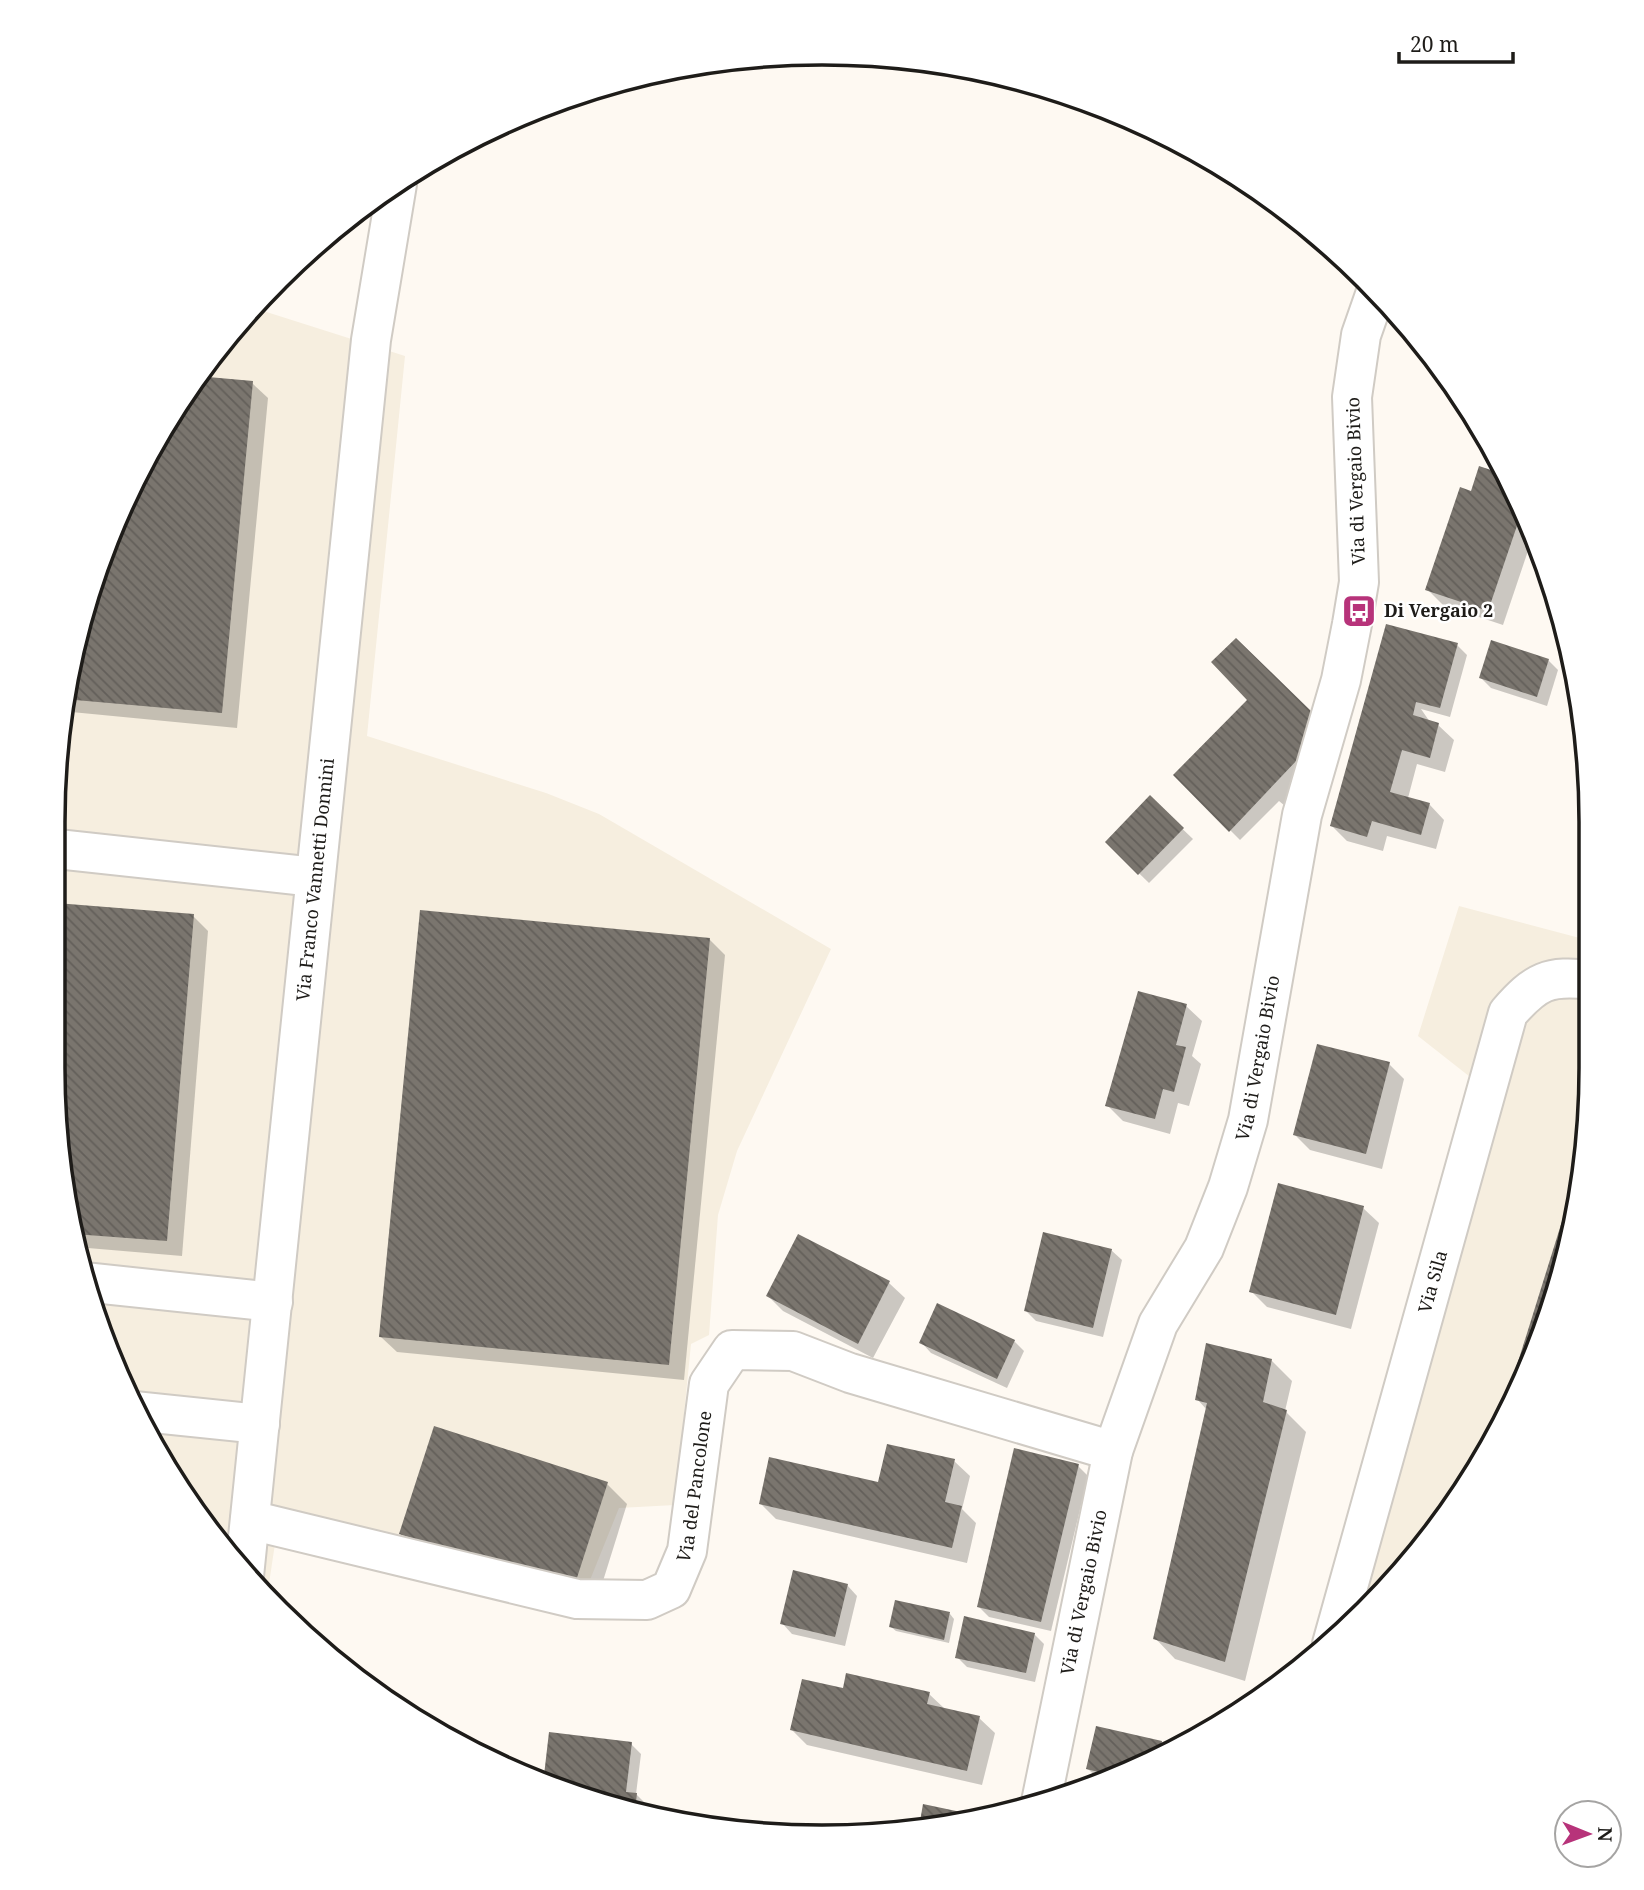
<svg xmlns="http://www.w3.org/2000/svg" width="1644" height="1890" font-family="'Noto Serif',serif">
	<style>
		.built { fill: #f6eedf }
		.shadow { fill: #0003 }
		.building { fill: url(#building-back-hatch) }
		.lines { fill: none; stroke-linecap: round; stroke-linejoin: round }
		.minor-casing { stroke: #d0cbc4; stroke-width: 42 }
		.minor { stroke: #fff; stroke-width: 38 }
		.labels { text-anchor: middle; stroke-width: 5; stroke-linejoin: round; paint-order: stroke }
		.street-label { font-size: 18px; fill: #1e1c19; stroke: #fff }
		.poi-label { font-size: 18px; font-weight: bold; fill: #1e1c19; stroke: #fff; text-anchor: start }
		.rim { fill: none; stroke: #1e1c19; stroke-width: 3.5 }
	</style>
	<defs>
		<pattern id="building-back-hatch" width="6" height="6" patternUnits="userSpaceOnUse" patternTransform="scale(1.75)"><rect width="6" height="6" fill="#7a756e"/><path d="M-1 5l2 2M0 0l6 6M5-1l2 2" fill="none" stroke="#635f5a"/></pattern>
	</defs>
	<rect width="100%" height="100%" fill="#fef9f2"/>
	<!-- built -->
	<g class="built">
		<path d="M254,308l151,48 -38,380 179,57 53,21 232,135 -94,202 -19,64 -9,120 -18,9 -16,161 -56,3 -35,87 -305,-78 -12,80 -24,-22 -111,-166 -53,-142 -26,-199 6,-347 34,-147 62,-136 57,-85z"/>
		<path d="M1459,906l132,35v127l-14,151 -44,143 -71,134 -107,121 138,-522 -75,-59z"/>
	</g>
	<!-- shadow -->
	<g class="shadow">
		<path d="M196,377l56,6 16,15 -31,330 -176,-17 32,-137 62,-136z"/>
		<path d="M1507,478l26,58 -30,89 -60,-20 -16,-16 45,-96z"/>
		<path d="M1387,626l70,19 10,10 -17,62 -29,-8 9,13 8,3 16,15 -9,32 -28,-8 -9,34 21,6 15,16 -8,29 -49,-13 -4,15 -36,-10 -15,-15z"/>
		<path d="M1236,640l90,88 -41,78 -6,-5 -39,39 -65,-65 75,-75z"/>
		<path d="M1548,660l10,10 -11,36 -56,-18 -10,-10z"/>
		<path d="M1150,798l43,41 -44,44 -42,-41z"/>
		<path d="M56,904l137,12 15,15 -26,325 -106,-9 -24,-179z"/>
		<path d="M709,939l16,16 -41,425 -287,-28 -16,-15z"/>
		<path d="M1186,1006l16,15 -10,35 9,8 -12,42 -11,-3 -8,31 -47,-13 -16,-16z"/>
		<path d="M1389,1064l15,15 -22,90 -72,-19 -15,-15z"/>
		<path d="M1363,1208l16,15 -28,106 -84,-22 -16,-16z"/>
		<path d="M1111,1250l11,10 -19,77 -67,-16 -10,-10z"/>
		<path d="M889,1283l16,15 -32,60 -90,-47 -15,-15z"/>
		<path d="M1014,1341l10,10 -17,37 -76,-35 -10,-11z"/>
		<path d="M1271,1360l21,21 -7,30 21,21 -61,249 -70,-22 -20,-21 52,-228 -10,-11z"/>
		<path d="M954,1461l16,15 -8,33 14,14 -9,40 -191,-44 -16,-16 119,-19z"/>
		<path d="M1078,1466l10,10 -37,155 -62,-14 -10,-10z"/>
		<path d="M607,1484l20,20 -33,106 -172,-56 -21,-20z"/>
		<path d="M847,1585l10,11 -12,50 -53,-12 -10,-11z"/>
		<path d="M897,1602l53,12 4,5 -5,24 -53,-12 -5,-4z"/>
		<path d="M1034,1634l10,10 -9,38 -68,-15 -10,-10z"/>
		<path d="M844,1690l85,4 16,15 34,9 16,15 -13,52 -175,-40 -15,-15z"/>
		<path d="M1161,1742l9,9 -68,31 -14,-13z"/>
		<path d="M631,1744l10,10 -5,40 10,10 -1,11 -100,-31z"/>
	</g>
	<!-- building -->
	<g class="building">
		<path d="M197,376l56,5 -31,332 -158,-14 29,-125 62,-136z"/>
		<path d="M1479,466l27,9 16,36 -34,100 -63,-21 35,-103 11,4z"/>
		<path d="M1386,624l72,19 -18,65 -24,-6 -3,13 26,8 -9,35 -28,-8 -12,42 40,11 -9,32 -49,-14 -5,16 -37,-11z"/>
		<path d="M1236,638l75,73 -13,48 -69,73 -56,-57 74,-75 -36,-38z"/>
		<path d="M1491,640l58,19 -12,38 -58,-19z"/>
		<path d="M1150,795l34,33 -46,47 -33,-33z"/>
		<path d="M56,903l138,11 -27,327 -93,-7 -22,-166z"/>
		<path d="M420,910l290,28 -41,427 -290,-28z"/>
		<path d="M1138,991l49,13 -11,41 10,2 -12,45 -11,-3 -8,30 -50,-13z"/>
		<path d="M1317,1044l73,18 -24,92 -73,-19z"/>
		<path d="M1583,1154l-6,65 -44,143 -36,67z"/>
		<path d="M1278,1183l86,23 -28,109 -87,-23z"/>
		<path d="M1043,1232l69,17 -19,79 -69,-17z"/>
		<path d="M798,1234l92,47 -32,63 -92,-48z"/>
		<path d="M937,1303l78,37 -18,39 -78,-36z"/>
		<path d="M1206,1343l66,16 -9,43 24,8 -62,252 -72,-23 54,-236 -12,-3z"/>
		<path d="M434,1426l174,56 -35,108 -174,-56z"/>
		<path d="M887,1444l68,15 -10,43 17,4 -10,42 -193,-44 10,-47 109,25z"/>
		<path d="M1014,1448l65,16 -38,158 -64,-15z"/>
		<path d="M793,1570l55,14 -13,53 -55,-13z"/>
		<path d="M895,1600l55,12 -6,28 -55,-13z"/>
		<path d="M964,1616l71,17 -9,40 -71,-15z"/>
		<path d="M846,1673l84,19 -3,12 53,12 -13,55 -177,-41 12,-51 41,9z"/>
		<path d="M1096,1726l66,15 -3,15 -44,20 -29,-7z"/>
		<path d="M549,1732l83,10 -6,50 11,1 -2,18 -92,-27z"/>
		<path d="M923,1804l52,11 -56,12z"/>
	</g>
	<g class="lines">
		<!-- minor casing -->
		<g class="minor-casing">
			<g id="minor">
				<path d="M57,849l258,28"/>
				<path d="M84,1282l189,20"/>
				<path d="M134,1411l126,13"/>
				<path id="s1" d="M250,1520l327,79 70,1 24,-11 16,-38 22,-167 23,-34 61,1 57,22 263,78"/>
				<path id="s2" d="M244,1576l127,-1236 26,-156"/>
				<path id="s3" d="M1332,1644l176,-631c28,-32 40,-38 83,-33"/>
				<path id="s4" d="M1041,1802l72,-351 45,-127 46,-76 24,-61 20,-67 54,-305 39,-135 11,-56 7,-42 -7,-185 9,-62 15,-43"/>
			</g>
		</g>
		<!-- minor -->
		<use href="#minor" class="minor"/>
	</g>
	<!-- icons -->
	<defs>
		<g id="bus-square" transform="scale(1.75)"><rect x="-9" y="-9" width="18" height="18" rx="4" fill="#b7337a" stroke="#fff"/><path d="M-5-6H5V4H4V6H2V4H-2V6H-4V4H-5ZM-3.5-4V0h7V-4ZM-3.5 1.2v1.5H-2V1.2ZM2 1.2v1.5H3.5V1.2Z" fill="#fff"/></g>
	</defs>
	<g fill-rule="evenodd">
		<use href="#bus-square" x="1359" y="611"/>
	</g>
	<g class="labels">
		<!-- street labels -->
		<g class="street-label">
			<text transform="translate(1356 481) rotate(-92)" y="6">Via di Vergaio Bivio</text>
			<text dy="6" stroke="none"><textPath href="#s2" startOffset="700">Via Franco Vannetti Donnini</textPath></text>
			<text dy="6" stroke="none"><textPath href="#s4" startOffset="780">Via di Vergaio Bivio</textPath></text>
			<text dy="6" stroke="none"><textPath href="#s3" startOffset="376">Via Sila</textPath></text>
			<text dy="6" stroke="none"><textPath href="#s1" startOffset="539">Via del Pancolone</textPath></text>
			<text dy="6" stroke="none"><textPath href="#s4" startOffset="214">Via di Vergaio Bivio</textPath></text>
		</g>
		<!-- poi labels -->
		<g class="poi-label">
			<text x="1384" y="617">Di Vergaio 2</text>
		</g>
	</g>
	<!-- crop -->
	<path d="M0 0H1644V1890H0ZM822 65H822A757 757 0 0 1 1579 822V1068A757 757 0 0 1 822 1825H822A757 757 0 0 1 65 1068V822A757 757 0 0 1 822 65Z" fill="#fff" fill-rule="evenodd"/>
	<path class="rim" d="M822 65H822A757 757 0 0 1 1579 822V1068A757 757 0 0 1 822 1825H822A757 757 0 0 1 65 1068V822A757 757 0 0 1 822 65Z"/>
	<!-- north arrow -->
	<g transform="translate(1588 1834) rotate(91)"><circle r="33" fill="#ffffff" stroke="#a5a4a3" stroke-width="2"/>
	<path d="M0-5L12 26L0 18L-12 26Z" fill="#b7337a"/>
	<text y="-10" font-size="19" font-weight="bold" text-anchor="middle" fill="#1e1c19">N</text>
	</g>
	<!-- scale -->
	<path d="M1399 52v10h114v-10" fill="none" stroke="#1e1c19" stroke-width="3.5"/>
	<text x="1410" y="52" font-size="21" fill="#1e1c19" stroke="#ffffff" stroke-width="5" paint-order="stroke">20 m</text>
</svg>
